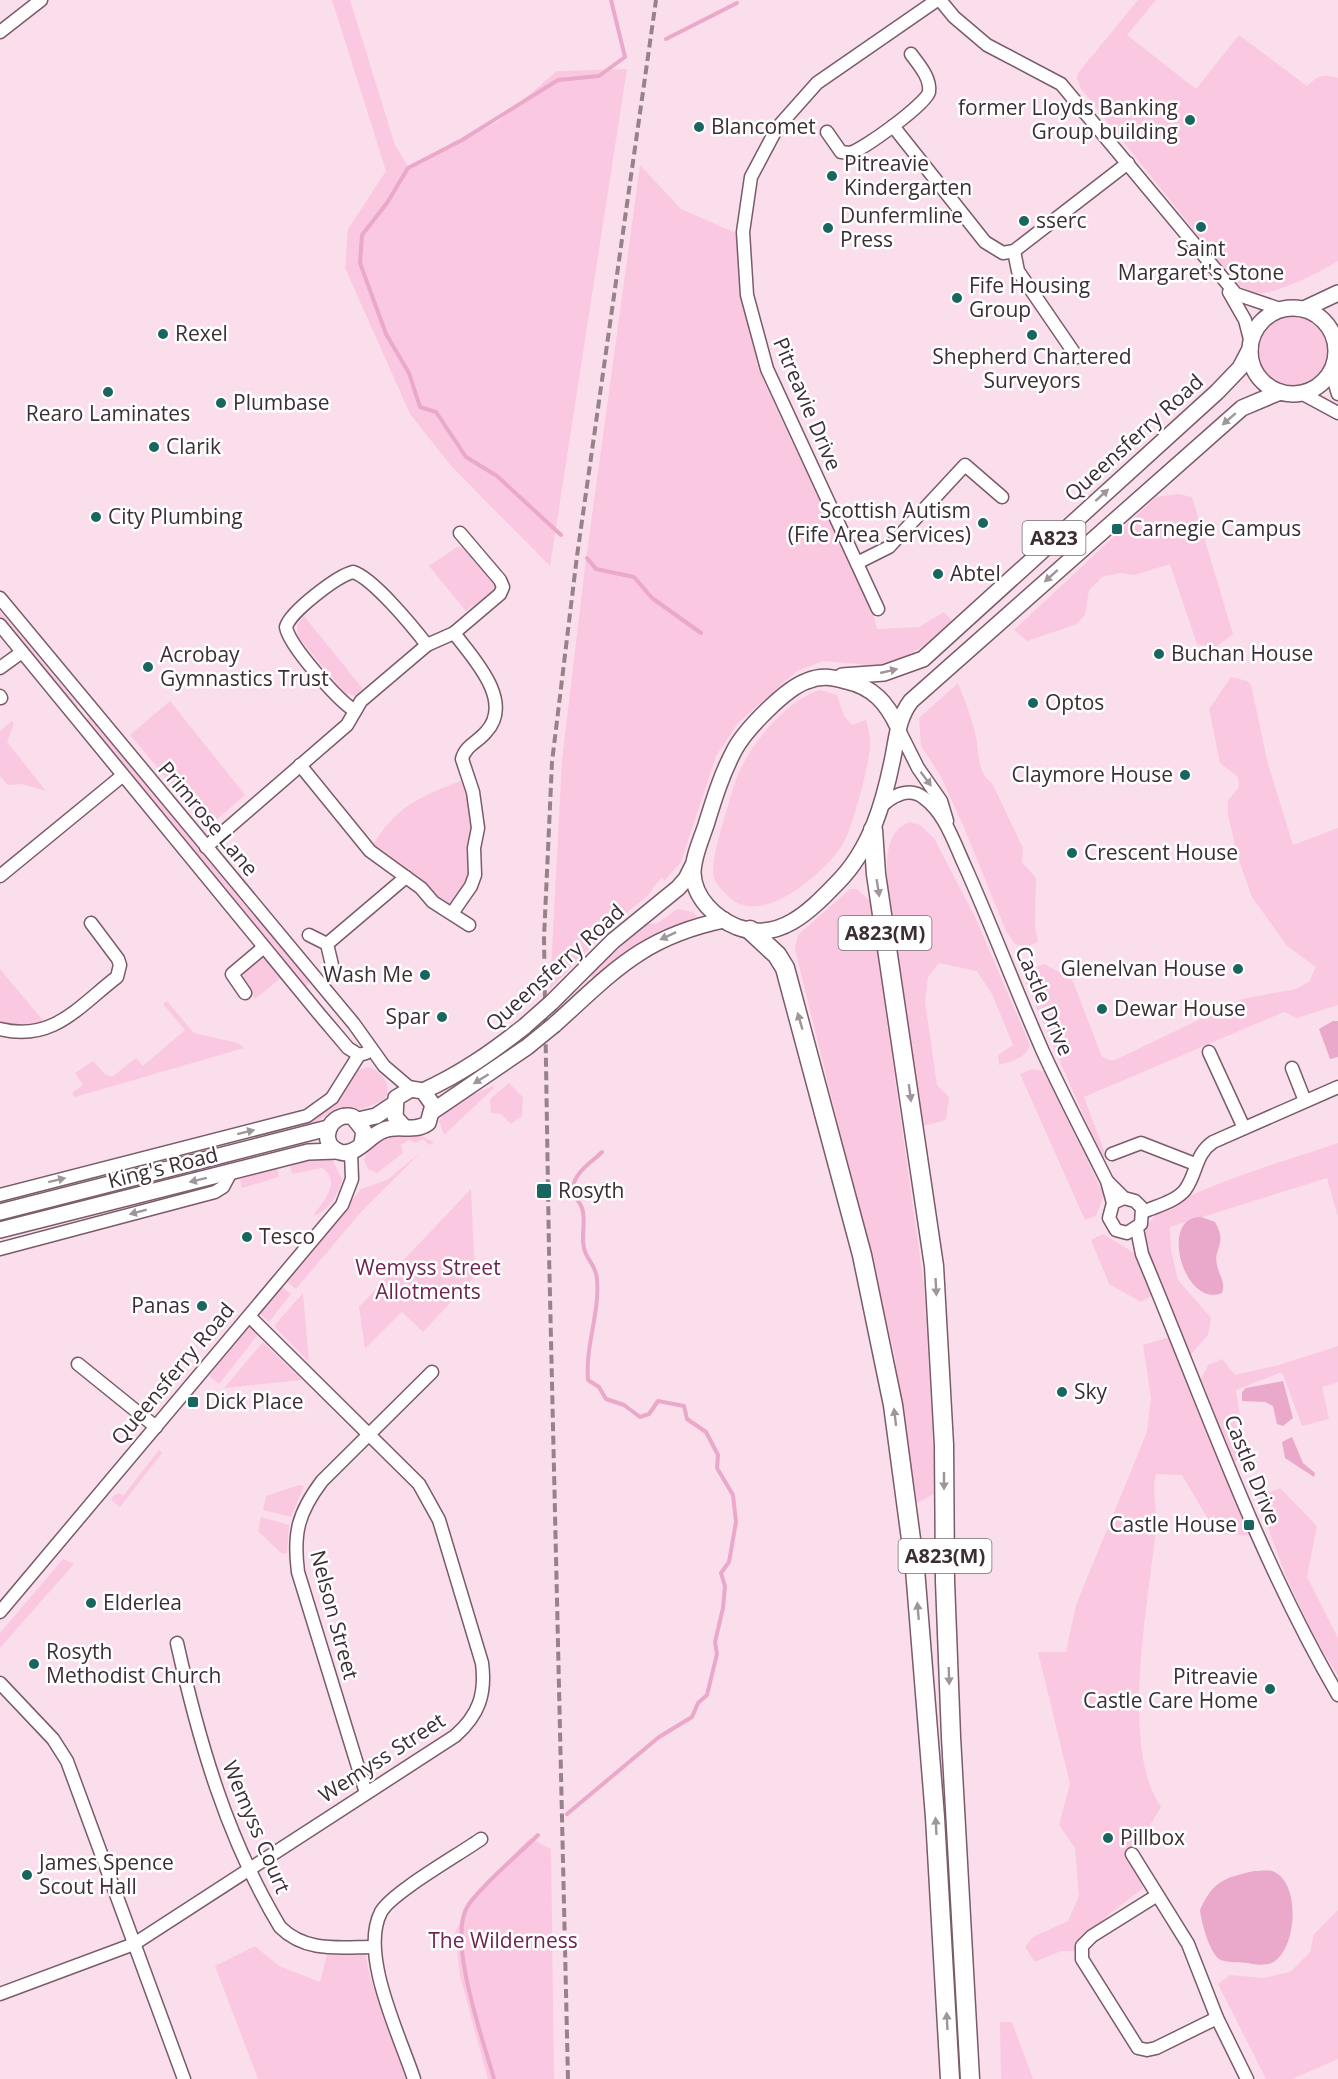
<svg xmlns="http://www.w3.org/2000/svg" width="1338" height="2079" font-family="'Open Sans',sans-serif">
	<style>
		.green { fill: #fac9e1 }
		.water { fill: #eaa8ca }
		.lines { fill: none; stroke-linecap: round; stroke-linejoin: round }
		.stream { stroke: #eaa8ca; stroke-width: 4 }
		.minor-casing { stroke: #795b6a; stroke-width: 15 }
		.major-casing { stroke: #795b6a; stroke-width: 18 }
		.highway-casing { stroke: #795b6a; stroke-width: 21 }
		.minor { stroke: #fff; stroke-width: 12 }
		.major { stroke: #fff; stroke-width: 15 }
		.highway { stroke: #fff; stroke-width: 18 }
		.rail { stroke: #97828c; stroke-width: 4; stroke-dasharray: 9 4.5; stroke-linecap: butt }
		.major-bridge-casing { stroke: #795b6a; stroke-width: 18; stroke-linecap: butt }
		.major-bridge { stroke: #fff; stroke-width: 15 }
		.oneway { fill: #9e969a }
		.poi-dot { fill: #19655f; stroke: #fff; stroke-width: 2 }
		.labels { text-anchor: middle; stroke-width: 5; stroke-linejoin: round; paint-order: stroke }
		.shield { fill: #fff; stroke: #766d72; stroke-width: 1.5 }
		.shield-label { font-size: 20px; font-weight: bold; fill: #3c2e35 }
		.poi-label { font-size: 21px; fill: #3c2e35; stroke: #fff; text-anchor: start }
		.street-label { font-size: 21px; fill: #3c2e35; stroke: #fff }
		.park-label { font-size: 21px; fill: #702452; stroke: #fff }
	</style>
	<rect width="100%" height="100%" fill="#fbdeec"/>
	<!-- green -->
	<g class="green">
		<path d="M332,0h18l45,145 14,23 88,-46 60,-51 70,-2 -77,497 -98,-99 -42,-53 -65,-146 3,-39 38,-58z"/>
		<path d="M1138,0h18l-29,35 69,54 43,-54 68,51c11,-11 16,-13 31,-8v183c-16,10 -66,36 -84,32 -6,-1 -12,-6 -17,-9l-156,-195 -4,-11 1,-5z"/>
		<path d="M640,165l41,44 55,24 4,61 19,77 113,241 5,17 42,-2 25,-15 8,9 -30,26 -29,16 -24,2 -46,-4 -26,10 -59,52 -22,33 -35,106 -17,19 -2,-4 -15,19 -34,28 -63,65 12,-229 23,-193z"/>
		<circle cx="1293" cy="351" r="34"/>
		<path d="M1178,494l14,3 41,137 -18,14 -18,-4 -27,-80 -36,11 -14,-2 -18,4 -13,13 -4,25 -8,9 -50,17 -13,-11 142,-133z"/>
		<path d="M457,547h6l33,38v4l-30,22 -37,-45z"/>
		<path d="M0,611l78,94 -3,2 -75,-90z"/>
		<path d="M304,616l59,73 -8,7 -10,-3 -47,-56 -1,-12z"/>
		<path d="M1231,677l16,4 4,4 17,79 25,81 45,-17v177l-41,13 -13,-6 -200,85 22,59 -4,2 -77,-177 4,-11 15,-6 28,15 30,78 11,4 129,-62 54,-10 13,-7 7,-15 -29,-21 -35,-49 -14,-39 -10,-44v-14l11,-13 -1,-10 -18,-14 -11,-54z"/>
		<path d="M958,683c6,15 12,30 16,46 6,17 1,43 18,54l31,65 -1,14 14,16 -1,49 3,15 -11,5 -12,-3 -9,-13 -43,-106 -23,-50 -19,-29 -2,-28z"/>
		<path d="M820,690l17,5 7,21 8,9 14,-5c2,8 4,15 4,23 1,17 -18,86 -27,101 -17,28 -83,86 -115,52 -6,-6 -14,-13 -15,-22 -1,-22 15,-67 21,-89 11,-35 50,-84 86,-95z"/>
		<path d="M170,701l75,94 -37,32 -78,-92z"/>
		<path d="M89,717l221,266 -5,4 -220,-266z"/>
		<path d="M12,721l2,2 -7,19 39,49 -24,-7 -14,1 -8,-9v-45z"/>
		<path d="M468,778l4,7 3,90 -22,37 -83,-61c24,-46 52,-55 98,-73z"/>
		<path d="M910,822l10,3 14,13 41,79 55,128c-5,14 -18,16 -31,20l-1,-10 15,-10 -21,-51 -15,-23 -38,-8 -11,14 -3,25 12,83 12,12 -3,23 -23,6 -35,-235c-1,-23 -6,-60 22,-69z"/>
		<path d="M850,889h7l13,12 54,384 12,208 -19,10 -23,-151 -99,-403 3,-14z"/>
		<path d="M677,909l16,3 7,9c-42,7 -74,31 -107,57l-3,-4 57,-50 11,-1z"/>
		<path d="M263,958l18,20 -26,21 -14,-20 8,-12z"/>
		<path d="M0,969l45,54 -18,3 -27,-3z"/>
		<path d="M167,1001l27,32 44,10 6,5 -169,49 -3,-4 11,-8 -8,-12 18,-12 12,13 7,3 24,-19 7,8 42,-36 -22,-26z"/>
		<path d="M368,1067c14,4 26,19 16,33l-22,9 -25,-1 -19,13 -20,8 -2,-5 28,-13 31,-40z"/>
		<path d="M1032,1069l12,2 60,124 -8,21 -11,4 -65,-146z"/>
		<path d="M509,1083l14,14 -1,19 -11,8 -10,-10 -10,-1 -1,-14z"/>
		<path d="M493,1086l1,2 -50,47 -5,-14 8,-12 12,-8z"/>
		<path d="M400,1136h21l13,6 -5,3 -6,-6 -7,4 -7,-3 -8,5 2,8 -26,20 -9,-4 -4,-9c6,-17 20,-23 36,-24z"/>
		<path d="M1338,1143v74l-11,-39 -157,49 1,23 7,30 33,38 -3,17 -22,25 -44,-106c1,-12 1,-25 10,-35 25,-27 146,-62 186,-76z"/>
		<path d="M421,1152l-60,60 -65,77 -10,-8 75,-92 26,-9z"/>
		<path d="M255,1153l1,5 -256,66v-5z"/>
		<path d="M319,1157l13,2 10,20c-2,14 -15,34 -29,37 9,-13 30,-35 9,-48l-30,6 -2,-9z"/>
		<path d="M277,1168l2,9 -37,11 -2,-9z"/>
		<path d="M471,1189l4,87 -52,56 -21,-20 -37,37 -6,-42z"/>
		<path d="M1103,1234l33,20 17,41 -12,7 -32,-18 -18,-44z"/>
		<path d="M281,1286l10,8 -22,28 -10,-9z"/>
		<path d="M303,1293l6,69 -35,-36z"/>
		<path d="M248,1326l12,6 -41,52 -10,-8z"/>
		<path d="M1170,1337l80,198 -33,-1 -35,-59 -26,-1c-5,18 2,36 0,54 -7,72 -37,219 5,279l-26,43 8,38 -36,28 -31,35h-15l-26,11 -10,-15 8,-10 35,-16 11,-25 -4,-48 -16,-23 11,-41 -32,-132h28l10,-47 71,-173 4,-34 -8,-53z"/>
		<path d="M263,1342l39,38 -78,8z"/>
		<path d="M1338,1346v36l-16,5 7,32 -27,7 -20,-54 -46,18 4,26 -5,5 13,33 -14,8 -33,-83 7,-14 14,-6 13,16 44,-10z"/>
		<path d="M159,1450l3,3 -42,54 -9,-7 2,-4 6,-3 4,3z"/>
		<path d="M299,1485l5,1 -13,31 -28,-7 3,-14z"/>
		<path d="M1280,1488l37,38 -10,51 31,61v38l-23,-37 -29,-62 -29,-80z"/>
		<path d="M261,1517l28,8 -2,29 -6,-1 -23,-22z"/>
		<path d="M63,1559l11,5 -74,84v-15z"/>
		<path d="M530,1838l21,11 3,230h-66l-28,-103 -5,-43 14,-33z"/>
		<path d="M1338,1910v149l-46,20h-26l-48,-95 12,-9 34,3 26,-6 20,-20 4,-18z"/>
		<path d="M255,1946l24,20 41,16 7,-27 38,-2 5,24 36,102h-148l-43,-113z"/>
		<path d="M1000,2022h12l21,57h-32z"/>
	</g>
	<!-- water -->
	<g class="water">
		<path d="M1333,1021h5v36l-8,2 -11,-30z"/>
		<path d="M1201,1217l14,5c13,23 -2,25 2,43 2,11 9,17 5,28 -38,16 -64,-77 -21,-76z"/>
		<path d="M1283,1381l10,37 -10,8 -6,-2 -4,-18 -8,-4 -23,-1v-9l4,-4z"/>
		<path d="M1292,1437l11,26 12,10 -1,4 -29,-19 -3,-16z"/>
		<path d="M1254,1871c5,0 13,-1 18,0 29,10 25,75 3,90 -7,5 -19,4 -27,2 -8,-1 -19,0 -27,-3 -11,-4 -20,-39 -21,-50 13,-29 24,-32 54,-39z"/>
	</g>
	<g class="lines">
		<!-- stream -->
		<g class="stream">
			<path d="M666,39l71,-36"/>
			<path d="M561,535l-64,-59 -31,-19 -30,-45 -16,-5 -11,-34 -23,-39 -26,-71 2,-28 25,-32 21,-35 54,-28 96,-60 41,-4 26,-19 -14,-57"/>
			<path d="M587,558l9,11 38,8 18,21 49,35"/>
			<path d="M567,1814l92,-77 33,-20 6,-14 9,-8 10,-41 -2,-12 8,-34 2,-22 -4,-13 8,-11 7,-40 -3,-27 -16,-27 1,-13 -12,-23 -19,-13 -3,-13 -26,-5 -9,13 -9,3 -16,-12 -18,-6 -7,-12 -11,-7c-3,-34 12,-67 9,-101 -1,-12 -7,-16 -11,-25 -7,-13 1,-32 -4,-46 -4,-10 -12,-14 -8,-25 4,-13 19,-22 28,-31"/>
			<path d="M494,2079c-10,-37 -49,-143 -25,-175 18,-24 48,-48 69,-69"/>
		</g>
		<!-- minor casing -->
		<g class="minor-casing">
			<g id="minor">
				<path d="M940,0l14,17 33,28 74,39 175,210 44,15"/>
				<path d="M0,32l41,-32"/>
				<path d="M893,126l92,116 18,11 11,-2 114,-88"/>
				<path d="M827,132l14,20c3,0 6,1 9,1 13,-3 76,-49 79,-61 2,-14 -10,-27 -18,-38"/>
				<path d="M1014,251l4,20 59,86"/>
				<path d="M1229,292l16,28 6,23"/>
				<path d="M1331,371l7,23"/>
				<path d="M1301,393l37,20"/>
				<path d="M857,563l32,-16 76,-82 37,32"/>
				<path d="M0,598l354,426 30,42 27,23"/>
				<path d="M878,609l-111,-240 -20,-74 -4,-63 8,-55 26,-49 40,-45 120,-83"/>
				<path d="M0,625l320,390 28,33 11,7"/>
				<path d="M0,668l22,-16"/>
				<path d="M0,696l1,2"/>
				<path d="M355,711c-16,-10 -66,-65 -69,-84 4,-15 51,-51 67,-55 20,6 60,55 74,73"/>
				<path d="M898,728l20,40 23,33 6,20"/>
				<path d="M300,765l70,86 51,37 12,14 36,23"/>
				<path d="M880,808c11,-12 29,-22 44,-10 20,14 30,44 40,66 28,62 52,127 80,190 20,43 42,85 63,127l6,22"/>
				<path d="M206,847l141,-122 14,-24 66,-56 27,-12 46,-39 3,-7 -3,-7 -40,-47"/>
				<path d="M0,876l122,-100"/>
				<path d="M453,912l18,-26 4,-11 -1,-27 4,-20 -5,-36 -11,-33c3,-13 16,-17 24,-27 29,-31 -14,-75 -32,-99"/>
				<path d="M309,935l18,9 5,21"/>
				<path d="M327,944l79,-67"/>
				<path d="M245,993l-13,-19 32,-27"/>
				<path d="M0,1029c53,13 78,-22 117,-52l3,-12 -2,-6 -27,-36"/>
				<path d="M1209,1052l35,76"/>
				<path d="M1292,1068l13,33"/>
				<path d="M1112,1154l29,-11 54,21"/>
				<path d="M1108,1182l16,16 11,3 7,7 -1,16 -14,9 -11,-3 -7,-12 4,-15 11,-5"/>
				<path d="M0,1195l307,-79 25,-18 27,-43 7,-2"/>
				<path d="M1143,1212c13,-6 32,-10 42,-22 12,-16 10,-36 28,-48l125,-55"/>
				<path d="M1137,1229l5,25c62,148 115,302 196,441"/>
				<path d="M0,1249l215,-57 8,-5 8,-15"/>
				<path d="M78,1364l78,63"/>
				<path d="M0,1612l342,-407 10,-26 -1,-27"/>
				<path d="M177,1643c22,99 50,196 103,284 26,26 60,20 93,20"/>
				<path d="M0,1683l53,56 14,22 117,318"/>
				<path d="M366,1793l-68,-221c-5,-39 0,-59 24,-91l110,-109"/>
				<path d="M1132,1854l56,90 29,74 30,61"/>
				<path d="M1156,1896l-64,40 -10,10v13l56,89 9,2 9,-2 61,-30"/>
				<path d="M0,1994l134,-50 321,-208c24,-21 31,-42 27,-73l-43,-143 -20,-36 -170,-168"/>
				<path d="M414,2079c-14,-43 -55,-125 -33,-167 10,-19 79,-58 100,-73"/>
			</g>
		</g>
		<!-- major casing -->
		<g class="major-casing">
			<g id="major">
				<circle cx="1293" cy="351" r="43"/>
				<path d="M1304,309l34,-16"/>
				<path d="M842,676l42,-3 39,-14 294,-267 23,-24 10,-19"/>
				<path d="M898,727c-11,-24 -25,-40 -52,-46 -14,-4 -25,-6 -39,0 -21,7 -61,48 -72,68 -13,24 -21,50 -29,76 -5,15 -13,32 -13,48 1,25 22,45 44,54 42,16 73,-16 100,-44 34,-34 47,-81 56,-126 4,-20 5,-39 18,-56l331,-293 38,-16"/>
				<path d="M552,1002l61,-61 65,-53 8,-9 7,-14"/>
				<path d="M554,1025c59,-53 88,-88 170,-105"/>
				<path d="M423,1091c38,-17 69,-39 102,-65"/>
				<path d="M433,1111l94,-64"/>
				<path d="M358,1120l18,-4 18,-12"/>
				<path d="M362,1143l2,-12 -11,-14c-23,-7 -37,27 -13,35 16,5 29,-17 44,-22 15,-6 30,3 44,-7l5,-18 -10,-14 -12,-2 -15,9 -1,19 9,10"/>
				<path d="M0,1212l328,-84"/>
				<path d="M0,1230l308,-78 29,-1"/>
			</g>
		</g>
		<!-- highway casing -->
		<g class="highway-casing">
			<g id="highway">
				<path d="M873,830l3,44 58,392 10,179 1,136 6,156 19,342"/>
				<path d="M750,930l27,25 8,13 77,287 31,150 22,164 20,248 15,262"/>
			</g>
		</g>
		<!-- minor -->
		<use href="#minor" class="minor"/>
		<!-- major -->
		<use href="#major" class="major"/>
		<!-- highway -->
		<use href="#highway" class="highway"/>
		<!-- rail -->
		<path class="rail" d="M568,2079l-19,-827 -5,-314 8,-176 25,-206 79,-556"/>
		<!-- major-bridge casing -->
		<g class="major-bridge-casing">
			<g id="major-bridge">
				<path d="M525,1026l27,-24"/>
				<path d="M527,1047l27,-22"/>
			</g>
		</g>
		<!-- major-bridge -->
		<use href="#major-bridge" class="major-bridge"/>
	</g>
	<!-- one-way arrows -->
	<defs><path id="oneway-solid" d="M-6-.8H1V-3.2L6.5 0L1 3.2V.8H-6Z" transform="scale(1.5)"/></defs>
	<g class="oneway">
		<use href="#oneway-solid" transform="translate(1229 419) rotate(139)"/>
		<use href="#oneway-solid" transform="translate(1102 495) rotate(-42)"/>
		<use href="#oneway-solid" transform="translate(1051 576) rotate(138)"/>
		<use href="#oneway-solid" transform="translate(889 671) rotate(-13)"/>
		<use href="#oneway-solid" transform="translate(926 779) rotate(53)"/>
		<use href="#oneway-solid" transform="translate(878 888) rotate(81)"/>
		<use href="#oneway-solid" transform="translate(668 936) rotate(155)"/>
		<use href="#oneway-solid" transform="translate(800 1021) rotate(-106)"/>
		<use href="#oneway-solid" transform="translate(481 1079) rotate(148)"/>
		<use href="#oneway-solid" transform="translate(910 1093) rotate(82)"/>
		<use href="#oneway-solid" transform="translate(246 1132) rotate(-14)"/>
		<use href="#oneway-solid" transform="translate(57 1180) rotate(-14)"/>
		<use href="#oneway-solid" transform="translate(198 1180) rotate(166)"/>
		<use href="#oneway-solid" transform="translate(138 1212) rotate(165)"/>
		<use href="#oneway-solid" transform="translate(936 1287) rotate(87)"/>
		<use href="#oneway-solid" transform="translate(895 1417) rotate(-97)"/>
		<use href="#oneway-solid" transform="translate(944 1481) rotate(90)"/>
		<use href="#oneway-solid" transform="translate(918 1611) rotate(-95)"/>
		<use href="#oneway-solid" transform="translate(949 1676) rotate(88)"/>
		<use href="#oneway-solid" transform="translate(936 1826) rotate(-93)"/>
		<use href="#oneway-solid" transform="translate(947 2021) rotate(-93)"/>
	</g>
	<!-- markers -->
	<g class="poi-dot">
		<circle cx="1190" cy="120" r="6"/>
		<circle cx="699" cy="127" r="6"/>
		<circle cx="832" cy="176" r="6"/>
		<circle cx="1024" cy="221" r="6"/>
		<circle cx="1201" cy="227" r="6"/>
		<circle cx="828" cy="228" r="6"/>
		<circle cx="957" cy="298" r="6"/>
		<circle cx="163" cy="334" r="6"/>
		<circle cx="1032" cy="335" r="6"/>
		<circle cx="108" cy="392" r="6"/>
		<circle cx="221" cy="403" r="6"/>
		<circle cx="154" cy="447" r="6"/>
		<circle cx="96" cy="517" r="6"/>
		<circle cx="983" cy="523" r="6"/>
		<rect x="1111" y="523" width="12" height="12" rx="3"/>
		<circle cx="938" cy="574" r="6"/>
		<circle cx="1159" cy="654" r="6"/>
		<circle cx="148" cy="667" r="6"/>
		<circle cx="1033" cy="703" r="6"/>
		<circle cx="1185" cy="775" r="6"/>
		<circle cx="1072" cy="853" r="6"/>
		<circle cx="1238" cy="969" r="6"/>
		<circle cx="425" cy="975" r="6"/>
		<circle cx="1102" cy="1009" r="6"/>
		<circle cx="442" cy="1017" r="6"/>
		<rect x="536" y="1183" width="16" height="16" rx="3"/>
		<circle cx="247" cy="1237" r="6"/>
		<circle cx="202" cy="1306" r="6"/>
		<circle cx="1062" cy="1392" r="6"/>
		<rect x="187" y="1396" width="12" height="12" rx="3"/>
		<rect x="1243" y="1519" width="12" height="12" rx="3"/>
		<circle cx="91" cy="1603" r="6"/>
		<circle cx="34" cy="1664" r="6"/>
		<circle cx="1270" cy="1689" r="6"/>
		<circle cx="1108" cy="1838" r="6"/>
		<circle cx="27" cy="1875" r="6"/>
	</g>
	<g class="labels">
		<!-- shield labels -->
		<g class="shield">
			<rect x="1022.5" y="521" width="63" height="34" rx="4.5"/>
			<rect x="838.5" y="916" width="93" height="34" rx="4.5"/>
			<rect x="898.5" y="1539" width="93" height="34" rx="4.5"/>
		</g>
		<g class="shield-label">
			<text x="1054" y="545">A823</text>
			<text x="885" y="940">A823(M)</text>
			<text x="945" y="1563">A823(M)</text>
		</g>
		<!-- poi labels -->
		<g class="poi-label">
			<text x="1178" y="115" text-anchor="end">former Lloyds Banking<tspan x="1178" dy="24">Group building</tspan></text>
			<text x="711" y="134">Blancomet</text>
			<text x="844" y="171">Pitreavie<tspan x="844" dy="24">Kindergarten</tspan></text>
			<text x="840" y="223">Dunfermline<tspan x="840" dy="24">Press</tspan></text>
			<text x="1036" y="228">sserc</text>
			<text x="1201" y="256" text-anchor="middle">Saint<tspan x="1201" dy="24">Margaret's Stone</tspan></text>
			<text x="969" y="293">Fife Housing<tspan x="969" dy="24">Group</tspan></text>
			<text x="175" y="341">Rexel</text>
			<text x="1032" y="364" text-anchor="middle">Shepherd Chartered<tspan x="1032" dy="24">Surveyors</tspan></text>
			<text x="233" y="410">Plumbase</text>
			<text x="108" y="421" text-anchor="middle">Rearo Laminates</text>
			<text x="166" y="454">Clarik</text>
			<text x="971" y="518" text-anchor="end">Scottish Autism<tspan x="971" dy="24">(Fife Area Services)</tspan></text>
			<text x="108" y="524">City Plumbing</text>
			<text x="1129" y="536">Carnegie Campus</text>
			<text x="950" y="581">Abtel</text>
			<text x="1171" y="661">Buchan House</text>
			<text x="160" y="662">Acrobay<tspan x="160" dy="24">Gymnastics Trust</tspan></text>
			<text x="1045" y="710">Optos</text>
			<text x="1173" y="782" text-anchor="end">Claymore House</text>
			<text x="1084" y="860">Crescent House</text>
			<text x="1226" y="976" text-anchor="end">Glenelvan House</text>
			<text x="413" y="982" text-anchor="end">Wash Me</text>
			<text x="1114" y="1016">Dewar House</text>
			<text x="430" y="1024" text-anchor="end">Spar</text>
			<text x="558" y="1198">Rosyth</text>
			<text x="259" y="1244">Tesco</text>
			<text x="190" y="1313" text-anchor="end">Panas</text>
			<text x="1074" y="1399">Sky</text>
			<text x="205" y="1409">Dick Place</text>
			<text x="1237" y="1532" text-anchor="end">Castle House</text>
			<text x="103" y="1610">Elderlea</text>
			<text x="46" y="1659">Rosyth<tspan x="46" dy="24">Methodist Church</tspan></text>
			<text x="1258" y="1684" text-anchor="end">Pitreavie<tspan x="1258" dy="24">Castle Care Home</tspan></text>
			<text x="1120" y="1845">Pillbox</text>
			<text x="39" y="1870">James Spence<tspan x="39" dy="24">Scout Hall</tspan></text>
		</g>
		<!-- street labels -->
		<g class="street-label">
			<text transform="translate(807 404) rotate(67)" y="7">Pitreavie Drive</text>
			<text transform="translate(1134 438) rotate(-42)" y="7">Queensferry Road</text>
			<text transform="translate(208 819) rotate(50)" y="7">Primrose Lane</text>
			<text transform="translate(555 968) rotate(-42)" y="7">Queensferry Road</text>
			<text transform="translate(1044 1001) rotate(67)" y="7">Castle Drive</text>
			<text transform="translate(163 1168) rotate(-14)" y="7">King's Road</text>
			<text transform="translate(173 1374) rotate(-50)" y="7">Queensferry Road</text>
			<text transform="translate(1252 1470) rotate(68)" y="7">Castle Drive</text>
			<text transform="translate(334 1615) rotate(75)" y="7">Nelson Street</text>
			<text transform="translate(382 1758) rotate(-33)" y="7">Wemyss Street</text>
			<text transform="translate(256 1827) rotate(67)" y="7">Wemyss Court</text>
		</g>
		<!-- park labels -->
		<g class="park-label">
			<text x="428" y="1275">Wemyss Street<tspan x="428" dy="24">Allotments</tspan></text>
			<text x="503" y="1948">The Wilderness</text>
		</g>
	</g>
</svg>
